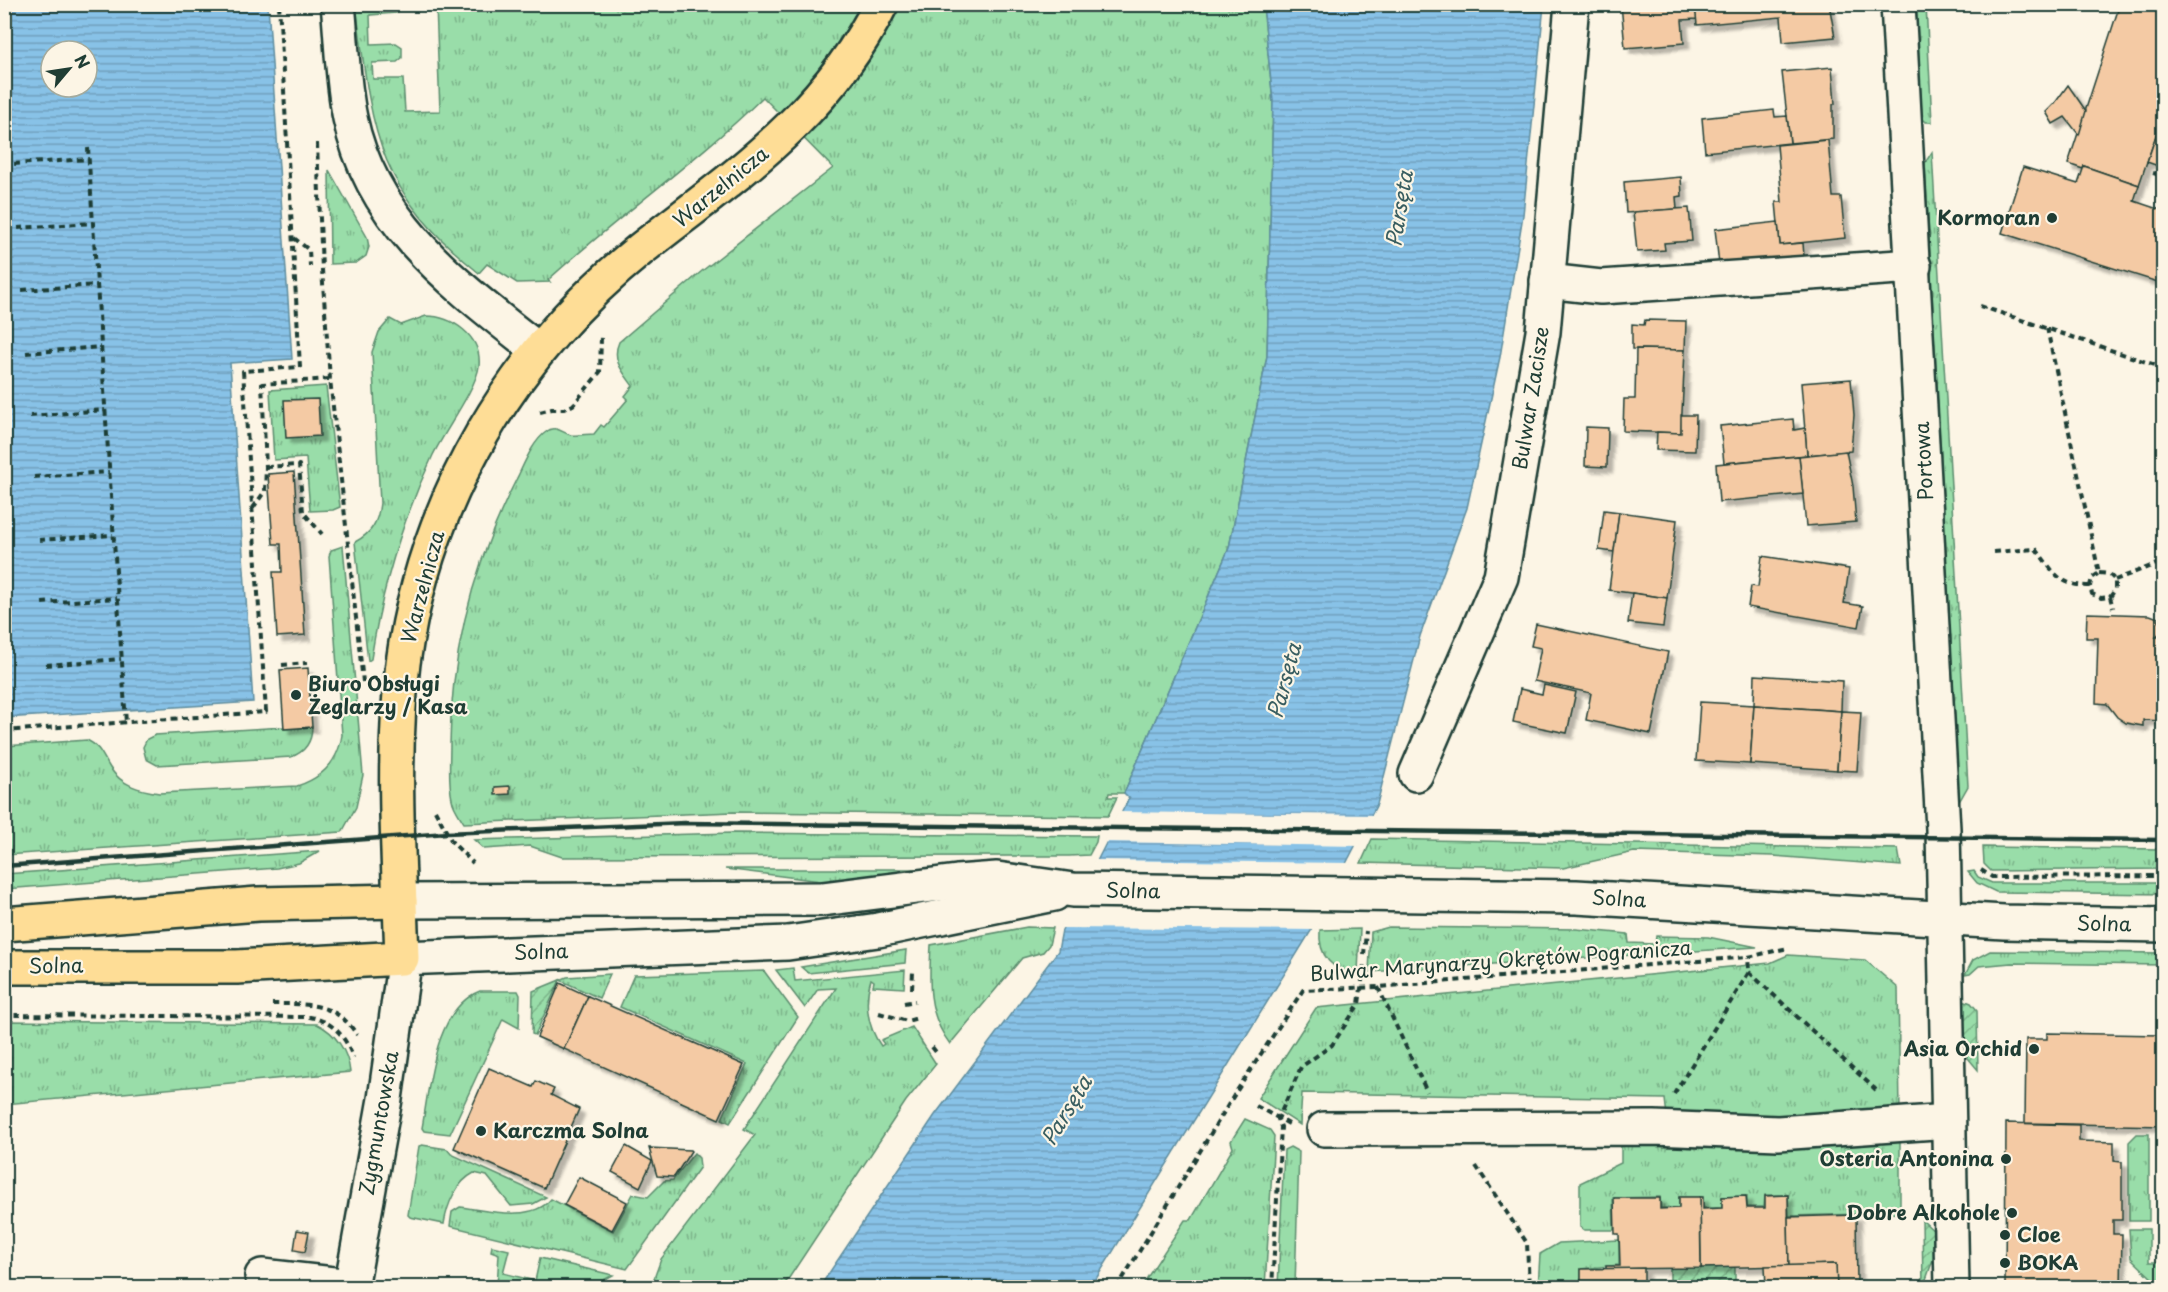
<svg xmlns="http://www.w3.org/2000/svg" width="2168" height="1292" font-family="'Playpen Sans',sans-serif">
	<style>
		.grass { fill: url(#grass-tufts); stroke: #5c8d6e; stroke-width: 1.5 }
		.garden { fill: url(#garden-furrows); stroke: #5c8d6e; stroke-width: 1.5 }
		.water { fill: url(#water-rules); stroke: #5e8d9f; stroke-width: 1.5; fill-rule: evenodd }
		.pier { fill: #fcf5e5 }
		.building { fill: #f4caa4; stroke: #1f3d34; stroke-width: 1.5; filter: url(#shadow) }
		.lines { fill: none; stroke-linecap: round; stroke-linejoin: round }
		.minor-casing { stroke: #1f3d34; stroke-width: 38 }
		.major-casing { stroke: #1f3d34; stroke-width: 38 }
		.path { stroke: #1f3d34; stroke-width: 4; stroke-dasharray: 6 4.5; stroke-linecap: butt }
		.minor { stroke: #fcf5e5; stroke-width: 33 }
		.major { stroke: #fedd96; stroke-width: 33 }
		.rail { stroke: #1f3d34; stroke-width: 4.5 }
		.poi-dot { fill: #1f3d34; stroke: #fcf5e5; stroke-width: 2 }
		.labels { text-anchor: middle; stroke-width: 4.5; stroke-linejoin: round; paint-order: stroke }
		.street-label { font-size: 20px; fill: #1f3d34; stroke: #fcf5e5 }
		.poi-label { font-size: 20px; font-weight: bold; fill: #1f3d34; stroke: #fcf5e5; text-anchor: end }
		.water-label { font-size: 21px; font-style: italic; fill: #395e61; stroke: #fcf5e5 }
	</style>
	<defs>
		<pattern id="grass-tufts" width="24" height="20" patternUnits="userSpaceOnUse" patternTransform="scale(1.5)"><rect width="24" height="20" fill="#99dda9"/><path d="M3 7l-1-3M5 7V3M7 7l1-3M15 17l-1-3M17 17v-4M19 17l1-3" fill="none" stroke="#7cb48a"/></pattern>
		<pattern id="garden-furrows" width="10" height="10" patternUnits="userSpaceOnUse" patternTransform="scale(1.5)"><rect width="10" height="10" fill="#99dda9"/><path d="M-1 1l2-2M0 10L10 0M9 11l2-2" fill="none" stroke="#7cb48a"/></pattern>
		<pattern id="water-rules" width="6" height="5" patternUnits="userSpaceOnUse" patternTransform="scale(1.5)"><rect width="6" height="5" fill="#88c2e7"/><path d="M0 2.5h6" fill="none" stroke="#6f9fbc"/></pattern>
		<filter id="shadow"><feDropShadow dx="5.5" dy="5.5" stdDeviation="1.5" flood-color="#0004"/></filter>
	</defs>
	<rect width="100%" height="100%" fill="#fcf5e5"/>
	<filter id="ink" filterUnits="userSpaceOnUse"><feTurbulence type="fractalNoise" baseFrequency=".0167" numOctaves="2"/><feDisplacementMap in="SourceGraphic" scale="12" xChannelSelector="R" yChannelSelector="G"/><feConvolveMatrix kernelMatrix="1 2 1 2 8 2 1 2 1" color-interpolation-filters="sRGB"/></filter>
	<g filter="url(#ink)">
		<!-- grass -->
		<g class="grass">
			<path d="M356,5h44l1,4 -5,4 -26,2 1,29 25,-1 6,4v11l-5,4 -25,1 1,16h30l2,33 35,-1 -4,-106h827l10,96 -6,255 -38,192 -105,245h-15l-1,4h9l-9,19 -375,-4 -269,11c-4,-7 -11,-16 -12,-24 -4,-18 -2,-37 -2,-55 1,-93 25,-184 67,-266 7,-14 16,-37 29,-46 10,-8 16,1 25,3 7,1 16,-1 23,-1l7,-9 3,2 24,-28 -3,-3 8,-10c-10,-14 -22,-26 -14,-44l83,-71 131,-103 -70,-71c-68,66 -145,119 -215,183l2,2 -33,1 -30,-19 -8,9c-105,-85 -107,-143 -123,-268z"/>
			<path d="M1916,5h10l6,117h-6l-4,-4z"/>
			<path d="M1932,152l36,634 -9,16 -34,-639z"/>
			<path d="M329,170l38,67 2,10 -3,9 -10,7 -26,1z"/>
			<path d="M426,316c26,0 56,20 53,50 -2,21 -35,66 -46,89 -31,65 -51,133 -62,204l-3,2 -13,-119c17,-9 23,-20 25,-39l-8,-151 7,-20 11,-13 11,6z"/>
			<path d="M326,386l14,121 -7,3 -23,1 -4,-53 -32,2 -4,-70z"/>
			<path d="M343,546l20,229 -7,32 -14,25 -337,23v-109l82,-6c13,6 16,17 23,28 12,18 30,22 49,25l138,-7c25,-8 41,-24 45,-51l-13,-179 2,-6z"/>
			<path d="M284,727v2l28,-2c0,15 -7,25 -21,30l-134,8 -11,-6 -3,-12 4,-8 8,-4z"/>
			<path d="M733,833l364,3 -1,6 -7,13 -20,1 -507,1 -32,-11 -46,3 -10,-9z"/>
			<path d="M1372,839l526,10 3,17 -128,-10 -139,-4 -71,16 -202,-5z"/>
			<path d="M1983,847l180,2v20l-172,2 -7,-7z"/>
			<path d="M320,851l-21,12 -22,5 -272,21v-15z"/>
			<path d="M725,869h190v6l-70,9z"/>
			<path d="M1974,871l4,6 14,6h171v11l-167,-2 -19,-9 -9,-11z"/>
			<path d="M1027,927l26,1 -4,17 -6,7 -21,6 -72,86c-23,-30 -21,-63 -19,-99z"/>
			<path d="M1389,927l187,2 52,5 1,9 26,1 1,-8 52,1 49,10 -388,25 2,-40z"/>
			<path d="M1360,929l-2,43c-26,1 -40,-17 -38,-42z"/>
			<path d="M906,950l-1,13 -97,10 -7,-6z"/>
			<path d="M1990,951l173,2v12l-152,-2 -32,3 -9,8 -5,1 8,-15z"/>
			<path d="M1788,955l77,5 33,28 2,124 -118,11 -115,-7 -2,-17 -363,-6 -2,32 -42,-27 58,-90 454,-45z"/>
			<path d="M793,968l2,13 110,-11 -1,18 -31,-2 1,-5 -3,-2c-7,23 -4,47 10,67l3,-2 -3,-4 31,-13 24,37 -30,37 -123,186h-132l10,-28 94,-124 -11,-6 92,-141 -18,1 -13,19 -29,-38z"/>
			<path d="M764,971l34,46 -68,106 -8,-4 25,-55 -127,-57 14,-32z"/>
			<path d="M610,974l-11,24 -39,-18 7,-3z"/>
			<path d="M480,991h38l2,4 -1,33 -16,-9 -53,115 -26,-3 -2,-3c8,-43 12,-119 58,-137z"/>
			<path d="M5,1021l312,3c19,9 31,28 33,48l-345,32z"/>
			<path d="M1245,1119l25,11 4,6 -9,151h-124l44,-67h6l42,-72 -2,-7z"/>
			<path d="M2137,1134h12v87h-20v-79z"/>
			<path d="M1900,1135v78l-111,3 -1,-21h-23l-1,12h-17v-11l-25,1v11h-19l-1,-11h-23v11h-18l-1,-11 -47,1 1,32h-30l-4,-3v-44l41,-20v-21z"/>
			<path d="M422,1145l25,4 4,5 95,43 -13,7 -22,2 -24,-30 -13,-3c-18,9 -27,32 -30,51l-34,-7 -2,-2 11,-69z"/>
			<path d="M1290,1147l9,5 -4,135h-17l6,-137z"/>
			<path d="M694,1153l5,5 1,9 -73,102 -177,-43 2,-14 8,-5c26,3 71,16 91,-8l62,32 20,-37 15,3 16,-16 9,-1z"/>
			<path d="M2129,1229h20v33h14v22l-7,-2 -25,-24z"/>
			<path d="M1619,1240v25l-38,4v18l-43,1 2,-34 19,-11z"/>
			<path d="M492,1246l17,4 -6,23 32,8 5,-23 73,17 -22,12h-94l2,-33 -8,-3z"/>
		</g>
		<!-- garden -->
		<g class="garden">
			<path d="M560,980l-25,55 -3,-1 1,-43z"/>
			<path d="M1963,1000l8,3 6,7 1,60 -15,-18z"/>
			<path d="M1922,1220l15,14 -1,17 -13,37z"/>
			<path d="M1735,1267v15l-65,2v-16z"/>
		</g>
		<!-- water -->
		<g class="water">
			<path d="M5,4l263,1 24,354 -62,4 23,339 -248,16zM51,51h36v36h-36z"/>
			<path d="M1263,5h281l-21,210 -23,142 -33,151 -47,128 -43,168 -66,127 -220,356 -272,1 116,-173 123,-164 4,-21 67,-132 -5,-5 105,-245 38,-192 6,-255z"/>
		</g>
		<!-- pier -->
		<g class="pier">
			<path d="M1119,812l255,3 -15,31 -255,-4z"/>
			<path d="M1095,860l255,3 -35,67 -255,-2z"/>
		</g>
		<!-- building -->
		<g class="building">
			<path d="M1621,4h74l2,15 -15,1 2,23 -59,5z"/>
			<path d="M1695,4h134l6,33 -52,5 -2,-25 -84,8z"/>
			<path d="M2120,4h44v108l-25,73 -55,-19 -1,3 -15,-5z"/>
			<path d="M1832,67l3,37h-2v35l-43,4 -8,-71z"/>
			<path d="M2068,85l18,26 -7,24 -14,-18 -12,7 -7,-12 9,-9z"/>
			<path d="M1774,110l1,7 12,-1 3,27 -85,9 -3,-34z"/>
			<path d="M2164,112v56l-17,-6z"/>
			<path d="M1828,140l5,57h8l4,41 -65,7 -4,-43h6l-5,-57z"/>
			<path d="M2084,166l55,19 -5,16 30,10v73l-162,-51 21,-66 55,17z"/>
			<path d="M1681,177l1,19 -6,1 1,12 -51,4 -2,-31z"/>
			<path d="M1689,208l3,33 -28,2 1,7 -28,2 -4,-40z"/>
			<path d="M1778,222l2,23 23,-2 1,13 -85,8 -4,-35z"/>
			<path d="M1645,320l41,1 -1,29 -53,-1v-25l12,1z"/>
			<path d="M1636,349l49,1 -4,83 -58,-2 1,-32h11z"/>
			<path d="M1851,379l3,36 -3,36 -44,4 -6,-72z"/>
			<path d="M318,399l2,37 -34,2 -2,-38z"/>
			<path d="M1681,415h15l-1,36 -39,-1 1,-18 24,1z"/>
			<path d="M1793,419l1,11 11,-2 2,27 -83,8 -4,-37z"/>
			<path d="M1586,427l22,1 -1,39 -22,-1z"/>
			<path d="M1846,451l7,35 3,36 -50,4 -7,-70z"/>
			<path d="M1799,456l4,38 -84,8 -3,-38z"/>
			<path d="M294,472l11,163 -28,2 -4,-65h9l-1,-28h-8l-5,-70z"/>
			<path d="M1604,510l15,2 -5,40 -15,-2z"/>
			<path d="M1619,512l58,8 -10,78 -58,-8z"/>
			<path d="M1762,556l87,13 -5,34 19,3 -4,21 -111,-20 3,-21 7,1z"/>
			<path d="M1632,593l35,5 -4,29 -35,-4z"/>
			<path d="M2087,613l63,2 8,3 4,12 -6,7h8v84l-21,-1v6l-17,-3 -9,-6 -10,-13 -11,-1 2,-65h-12z"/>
			<path d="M1536,624l132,28 -17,82 -65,-14 5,-27 -57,-12 7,-33 -10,-2z"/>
			<path d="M308,668l4,59 -28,2 -4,-59z"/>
			<path d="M1755,675l87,6 -1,30 -87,-6z"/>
			<path d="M1544,685l32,7 -9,41 -54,-11 7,-33 22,5z"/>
			<path d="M1700,702l54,3 -4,59 -54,-3z"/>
			<path d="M1754,705l87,6 -4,59 -87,-6z"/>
			<path d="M1841,711l20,1 -4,59 -20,-1z"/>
			<path d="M510,786v8l-15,1v-8z"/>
			<path d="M560,983l28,13 -24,53 -27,-12z"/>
			<path d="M588,996l156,69 -25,54 -155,-70z"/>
			<path d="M2047,1033l114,2v5h3v86l-139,-3 1,-84h21z"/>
			<path d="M489,1068l44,19 3,-6 18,8 -3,6 28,14 -35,79 -90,-40z"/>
			<path d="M2006,1123l73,2v16l35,1v19l8,1v58h-9v14h9l-1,54h-116z"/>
			<path d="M626,1146l26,15 -12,26 -28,-15z"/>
			<path d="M649,1148l41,2 1,1 -17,26 -17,-1z"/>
			<path d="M579,1177l48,25 -15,28 -48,-25z"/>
			<path d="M1788,1195l1,71 -88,2 -1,-71h3v12l19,-1v-11l24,-1 1,12h18v-12z"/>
			<path d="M1679,1197h21l1,71 -95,1v-3h14l-1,-32h-4l-1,-36h46v11l19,-1z"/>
			<path d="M1856,1215l1,68h-21v-19l-47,2 -1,-49z"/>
			<path d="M297,1230l12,2 -4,20 -11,-2z"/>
			<path d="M1836,1264l1,24h-71l-1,-22z"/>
			<path d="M1644,1268v20h-63v-19z"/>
		</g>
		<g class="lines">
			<!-- minor casing -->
			<g class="minor-casing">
				<g id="minor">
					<path d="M338,4c4,38 4,77 12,114 22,107 109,169 188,232"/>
					<path d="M1898,4l45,825 9,459"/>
					<path d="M1547,281l54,6 313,-21"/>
					<path d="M1416,774l85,-197 42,-245 29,-328"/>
					<path d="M400,901l422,-2 135,-17 40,-3 76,11 503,7 428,25 160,3"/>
					<path d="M1324,1129l330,-1 124,5 157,-11"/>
					<path d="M262,1276l89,10"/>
					<path d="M351,1288l34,-189 18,-128 -1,-13 386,-15 90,-13 176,-36"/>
				</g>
			</g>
			<!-- major casing -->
			<g class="major-casing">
				<g id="major">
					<path d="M4,924l254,-20 142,-3"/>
					<path d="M4,967h233l165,-9c-3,-97 -11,-198 1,-295 22,-163 110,-311 238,-414 94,-74 185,-133 240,-245"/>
				</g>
			</g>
			<!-- path -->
			<g class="path">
				<path d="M317,143l5,127 8,109 33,303"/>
				<path d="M88,148l38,575"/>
				<path d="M14,164l75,-5"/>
				<path d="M2153,173l11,3"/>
				<path d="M18,228l75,-5"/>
				<path d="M294,238l15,12 1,16"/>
				<path d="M22,290l75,-5"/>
				<path d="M1980,306l184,62"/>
				<path d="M2047,328l52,245 -7,5 -2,8 2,8 9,4 9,-1 3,11"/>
				<path d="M26,353l75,-6"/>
				<path d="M540,412l12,-3h12l9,-4 27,-33 1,-35"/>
				<path d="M30,416l75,-6"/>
				<path d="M266,467l33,-2 4,47 19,22"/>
				<path d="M34,477l75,-5"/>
				<path d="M253,508l12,-17 1,-24 -4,-83 68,-5"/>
				<path d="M39,540l74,-5"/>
				<path d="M1994,552l42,-3c18,23 22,37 54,37"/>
				<path d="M2099,573l10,1 6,6v10l-5,7"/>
				<path d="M2115,580l49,-19"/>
				<path d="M42,603l75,-5"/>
				<path d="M46,665l75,-6"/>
				<path d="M282,665l25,-2"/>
				<path d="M4,731l262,-19 -23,-341 57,-4 -21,-363"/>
				<path d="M435,810l17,32 21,21"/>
				<path d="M1981,870l11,7 172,-1"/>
				<path d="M1364,955l2,-24"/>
				<path d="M1749,972l127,118"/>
				<path d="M1378,987l49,105"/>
				<path d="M912,989l1,-17"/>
				<path d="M904,1003l11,-2"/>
				<path d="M272,1004c36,0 64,-2 85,31"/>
				<path d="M879,1013l28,8 11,-3"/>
				<path d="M4,1015l306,2c22,4 36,19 43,41"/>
				<path d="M932,1047l4,5"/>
				<path d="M1674,1094l75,-122 -1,-15"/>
				<path d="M1256,1106l33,18"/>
				<path d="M1476,1166l51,77 2,45"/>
				<path d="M1117,1288l119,-196 67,-102 75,-3 370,-30 40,-9"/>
				<path d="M1272,1288l9,-161 -3,-8 23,-52 31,-22 27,-41 5,-39"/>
			</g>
			<!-- minor -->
			<use href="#minor" class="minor"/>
			<!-- major -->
			<use href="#major" class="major"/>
			<!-- rail -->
			<path class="rail" d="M4,866l443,-33 238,-10 1479,17"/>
		</g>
	</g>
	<!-- markers -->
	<g class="poi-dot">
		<circle cx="2052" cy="218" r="6"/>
		<circle cx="296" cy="695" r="6"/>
		<circle cx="2034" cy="1049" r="6"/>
		<circle cx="481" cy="1131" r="6"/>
		<circle cx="2006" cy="1159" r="6"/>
		<circle cx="2012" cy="1213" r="6"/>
		<circle cx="2005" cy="1235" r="6"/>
		<circle cx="2005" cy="1263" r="6"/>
	</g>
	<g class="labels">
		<!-- street labels -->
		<g class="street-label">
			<text transform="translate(721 187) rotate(-39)" y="7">Warzelnicza</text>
			<text transform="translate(1531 398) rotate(-81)" y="7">Bulwar Zacisze</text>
			<text transform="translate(1924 461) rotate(-93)" y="7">Portowa</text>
			<text transform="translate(423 587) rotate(-75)" y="7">Warzelnicza</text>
			<text transform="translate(1133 891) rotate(1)" y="7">Solna</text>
			<text transform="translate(1619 899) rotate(3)" y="7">Solna</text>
			<text transform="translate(2104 924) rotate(1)" y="7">Solna</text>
			<text transform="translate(541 952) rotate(-2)" y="7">Solna</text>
			<text transform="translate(1501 961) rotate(-4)" y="7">Bulwar Marynarzy Okrętów Pogranicza</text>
			<text transform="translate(56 966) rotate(-1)" y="7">Solna</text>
			<text transform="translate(379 1123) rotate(-80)" y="7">Zygmuntowska</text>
		</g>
		<!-- poi labels -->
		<g class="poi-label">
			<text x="2040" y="225">Kormoran</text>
			<text x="308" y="691" text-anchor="start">Biuro Obsługi<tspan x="308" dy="23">Żeglarzy / Kasa</tspan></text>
			<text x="2022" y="1056">Asia Orchid</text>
			<text x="493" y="1138" text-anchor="start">Karczma Solna</text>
			<text x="1994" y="1166">Osteria Antonina</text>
			<text x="2000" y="1220">Dobre Alkohole</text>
			<text x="2017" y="1242" text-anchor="start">Cloe</text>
			<text x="2017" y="1270" text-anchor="start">BOKA</text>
		</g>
		<!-- water labels -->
		<g class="water-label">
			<text transform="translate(1400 209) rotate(-81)" y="7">Parsęta</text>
			<text transform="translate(1285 681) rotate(-75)" y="7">Parsęta</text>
			<text transform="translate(1067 1111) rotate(-59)" y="7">Parsęta</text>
		</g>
	</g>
	<!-- margin -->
	<rect width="2168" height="1292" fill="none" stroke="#fcf5e5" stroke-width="24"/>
	<rect x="12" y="12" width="2144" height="1268" fill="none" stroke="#1f3d34" stroke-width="2" filter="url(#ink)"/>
	<!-- north arrow -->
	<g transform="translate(69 69) rotate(61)"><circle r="28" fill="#fcf5e5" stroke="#a4ab9e" stroke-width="1.5"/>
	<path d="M0-4.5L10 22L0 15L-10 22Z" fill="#1f3d34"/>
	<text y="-9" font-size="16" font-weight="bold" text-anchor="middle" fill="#1f3d34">N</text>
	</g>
</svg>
